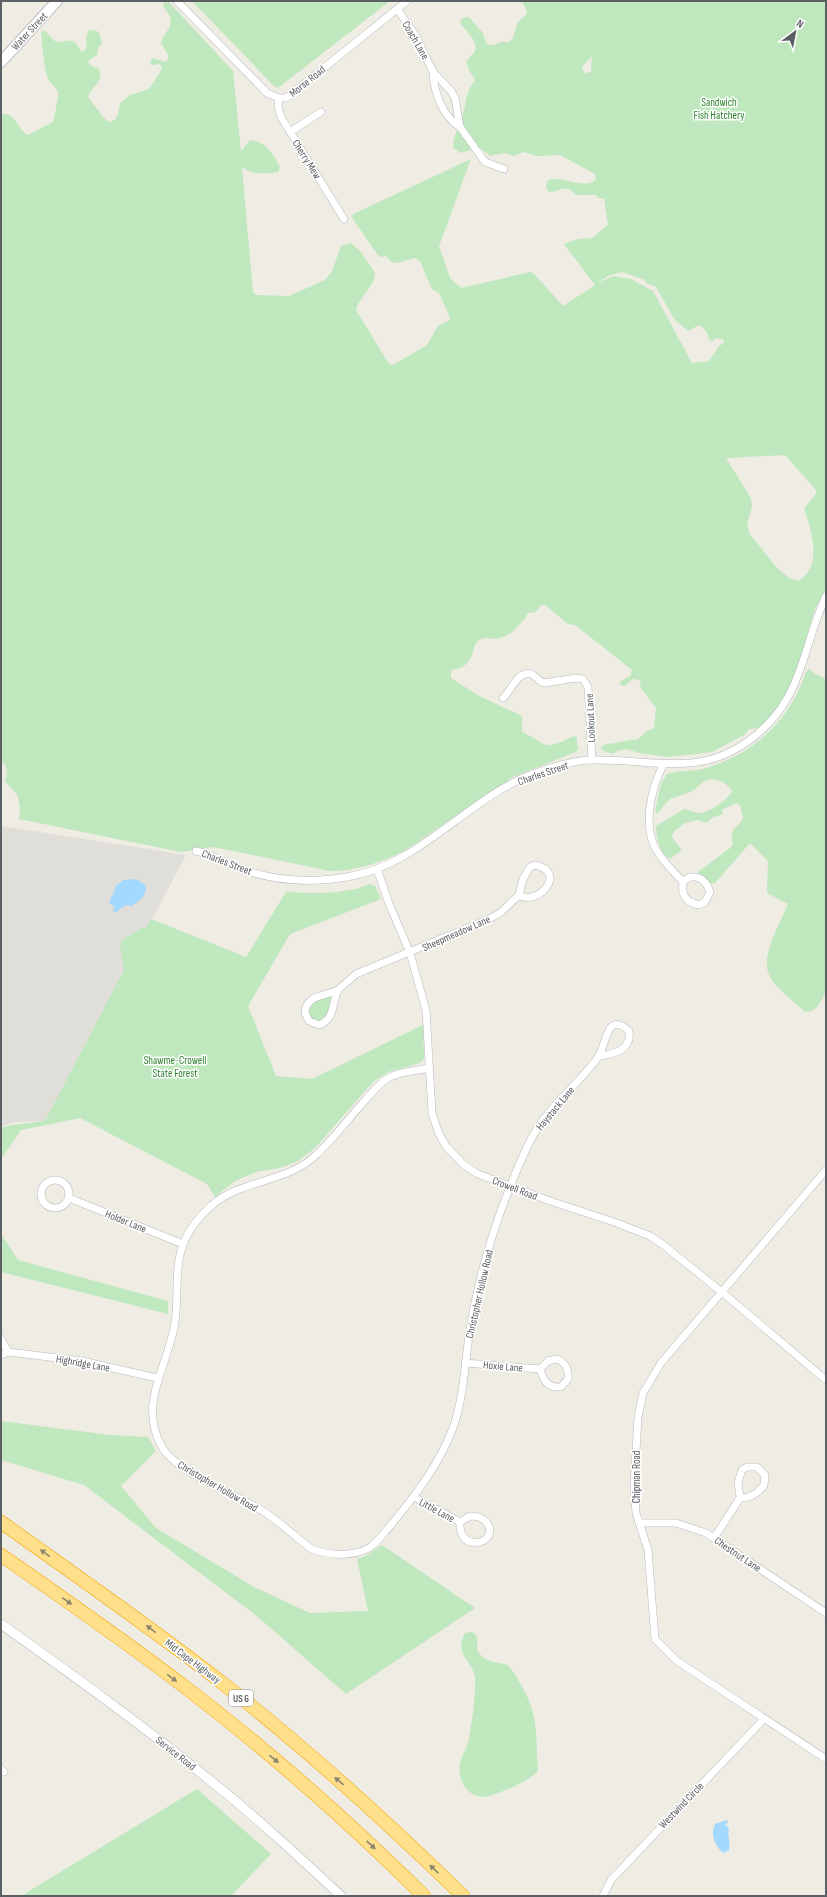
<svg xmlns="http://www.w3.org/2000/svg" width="827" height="1897" font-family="'Sofia Sans Condensed',sans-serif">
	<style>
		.industrial { fill: #e0ded8 }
		.green { fill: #bfe8be; fill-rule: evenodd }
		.water { fill: #a3d9ff }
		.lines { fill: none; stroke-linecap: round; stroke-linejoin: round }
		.minor-casing { stroke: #b6babe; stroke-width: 8 }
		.tertiary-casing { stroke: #b6babe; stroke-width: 10 }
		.secondary-casing { stroke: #b7bbc1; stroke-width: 12 }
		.motorway-casing { stroke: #f2a300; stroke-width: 14 }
		.minor { stroke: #fff; stroke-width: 7 }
		.tertiary { stroke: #fff; stroke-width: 9 }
		.secondary { stroke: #fff; stroke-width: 10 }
		.motorway { stroke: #ffe08a; stroke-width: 13 }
		.oneway { fill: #8c8670 }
		.labels { text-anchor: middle; stroke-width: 3; stroke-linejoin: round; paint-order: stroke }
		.shield { fill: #fff; stroke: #8c9093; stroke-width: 1 }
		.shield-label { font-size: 10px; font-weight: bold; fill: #5b6065 }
		.street-label { font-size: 11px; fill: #5b6065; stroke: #fff }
		.park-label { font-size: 11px; fill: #2e8230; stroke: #fff }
	</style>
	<rect width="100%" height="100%" fill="#efece3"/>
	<!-- industrial -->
	<path class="industrial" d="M1,826l185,29 -141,266 -30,1 -14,5z"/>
	<!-- green -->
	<g class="green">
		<path d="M164,1h4l65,70 8,80 9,-11c15,1 24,15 30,27l-2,5c-13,2 -26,3 -36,-5l11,126 4,2 32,1 36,-16 7,-9 9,-25 10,-3 10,9 14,21c1,11 -17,26 -19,37l33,54 4,1 34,-20 11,-19 10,-5 2,-3 -11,-25 -7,-4 -12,-28 -5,-3 -18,5 -6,-1 -5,-6 -5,1 -3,-2 -26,-37 1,-4 118,-55 -32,87 11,32 11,10 69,-16 4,2 29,32 32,-21 -31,-41 14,-5 14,-1 16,-13 -4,-27 -4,1 -4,-4h-20c-13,-13 -16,-2 -27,-3l-3,-5 2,-7c13,-5 39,11 48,-1l-1,-5 -35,-19 -23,1 -14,-4 -9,4 -10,-3 -14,3 -11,-9 -18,6 -8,-5c0,-13 4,-15 8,-27 5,-14 4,-29 14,-41 -2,-4 -8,-12 -8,-17 -1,-6 11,-8 8,-19 -2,-9 -12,-15 -15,-22l2,-4 7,-1 13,15 5,12 7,1 6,-3h9l4,-4 5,-16 9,-8 -1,-5 -4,-8h304v588l-11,20 -22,74 -17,28 -16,17 -11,1 -5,6 -32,17 -43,5 -30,-4 -12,-4 -10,2 -4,3 -9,-3 -3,-3 2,-3c6,-2 12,-1 17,-3 7,-1 10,-3 17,-2l10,-9 7,-3 2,-20 -16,-21 1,-4 -2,-3 -6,-1 -9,7 -5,-2 2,-3 9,-5 2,-6 -57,-45 -7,-1 -23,-19h-4l-5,7 -8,1c-6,10 -16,23 -29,25 -9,2 -17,-3 -23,5 -2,2 -2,7 -3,9 -4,12 -9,16 -22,18v8l28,18 43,20c1,6 -1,10 0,16 29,14 20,19 52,4l3,2v7l2,2 -3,5 -63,25 -109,74c-25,12 -47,20 -74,20l-116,-24 -33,5 -162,-33 1,-11 -2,-12 -13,-15 2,-9 -2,-8 -4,-2v-648c14,-3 16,15 27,21l25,-13c1,-2 6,-28 5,-30 -2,-6 -9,-9 -11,-16 -4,-13 -4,-30 -6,-43l3,-3c4,3 7,9 11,11 6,3 13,-3 19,1 4,2 5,7 8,10l5,-4 -1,-9 2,-8 5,-1 6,2 3,11 -4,5 -1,7 -9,6 2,4 9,4c5,13 -8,18 -11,28l16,21 5,4 6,-2 3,-6 2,-11 10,-8 19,-6 13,-20 -2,-5 -7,1 -3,-1 2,-6 14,4 3,-6 -8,-13c7,-18 17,-18 2,-37zM592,56l-1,16 -7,1 -2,-6zM622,272l23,8 1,3 10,4 18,32 14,12 11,-6 8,7 2,8 4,1 4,-3 7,2v3l-5,3 -10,15 -17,2 -39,-72 -22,-12 -17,-3 -17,7 13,-8zM785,455l30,34 2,3 -13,17c8,22 19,58 -6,72l-9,-3 -13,-11 -26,-33 -3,-9 5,-18 -1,-9 -25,-40z"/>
		<path d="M192,1h198l-112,87 -4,-2z"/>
		<path d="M809,669l6,5 11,5v312c-5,10 -8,21 -21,21 -11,-11 -30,-23 -36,-38 -9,-17 12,-52 19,-70l-21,-11 1,-32 -18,-18 -35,40h-5l-12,-8v-3l32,-24 3,-4c-5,-17 6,-16 10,-26l-3,-13 -3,-2 -14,6 -1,3 2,2 -11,3 -7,6 -8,-3 -13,3 -12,9 -1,5 9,12v2l-11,8c-10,-4 -14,-23 -14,-33l28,-17c5,1 9,3 13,4 11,1 31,-13 35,-22 -6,-9 -16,-15 -27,-10 -6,3 -9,9 -15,11 -21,9 -18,1 -32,22l-3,-3 6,-27 6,-10c13,-4 26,-2 39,-6 49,-15 84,-48 100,-96z"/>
		<path d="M369,884l6,2 6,13 -91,35 -42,72 28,70 36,3 111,-54 1,34 -4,4 -32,9 -15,10 -58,66 -17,13 -18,7 -24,4 -21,9 -20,16 -8,-13 -127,-66 -59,12 -20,29v-31l11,-3 33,-4 79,-151 -4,-23 3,-8 19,-11h4l5,-9 95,38 40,-65c24,1 61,3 83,-8z"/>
		<path d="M329,996l2,2c-2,10 -3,20 -13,24l-8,-3 -2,-6 3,-10z"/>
		<path d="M1,1234l17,26 150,41v13l-167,-42z"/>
		<path d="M1,1421l109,14 38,2 8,14 -35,35 35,42 98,59 56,26 58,-2 -11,-52 10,-4 15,-10 93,63 -129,86 -88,-77 -174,-132 -83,-25z"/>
		<path d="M472,1632c10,5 2,14 7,21 9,11 18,8 28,12 5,3 8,10 11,15 22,35 17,52 20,91 -12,12 -33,20 -49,25 -19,5 -32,-14 -29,-32 1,-8 7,-16 9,-25 3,-18 7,-44 6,-61 -1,-17 -22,-22 -10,-45z"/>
		<path d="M197,1789l74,65 -40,42h-210z"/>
	</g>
	<!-- water -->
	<g class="water">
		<path d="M137,879l9,7c1,10 -7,15 -14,20 -7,-2 -10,1 -15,6l-4,-1 1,-5 -5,-3 3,-8 2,-2 1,-6 8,-7z"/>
		<path d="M727,1820l1,2 -3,3 4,3c-2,8 2,14 0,22l-6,3c-8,-8 -13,-18 -8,-29z"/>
	</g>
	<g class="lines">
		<!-- minor casing -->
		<g class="minor-casing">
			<g id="minor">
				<path d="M177,1l90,92 12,5h7l3,-2 118,-95"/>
				<path d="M397,9l19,27 17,36 18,19 4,7 5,29 25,35 19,7"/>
				<path d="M433,72c1,20 9,44 27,55"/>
				<path d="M279,98l-1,9 3,10 63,102"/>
				<path d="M290,132l31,-20"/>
				<path d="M503,698c10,-9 14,-28 29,-24l9,8 4,1 30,-5 8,1 5,8 4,73"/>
				<path d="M663,765c-12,24 -21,62 -6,86 7,12 17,21 26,31 11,-11 23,-3 27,10l-5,10 -6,3c-13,-3 -18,-9 -16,-23"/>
				<path d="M196,851c15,3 31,13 46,18 35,13 69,14 105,8 78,-13 124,-85 197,-107 15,-5 32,-10 48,-10 59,-2 107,19 159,-21 53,-40 50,-89 75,-143"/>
				<path d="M535,865c34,7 2,42 -16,30l4,-16 7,-12z"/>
				<path d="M377,869l11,32 22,52 16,57 6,103 7,21 7,12 18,19 14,9 72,27 67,22 33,13 12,8 61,49 103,87"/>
				<path d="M338,990l18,-16 133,-55 11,-6 19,-18"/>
				<path d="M338,990c-6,12 -3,30 -19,35l-10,-4 -4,-8c1,-19 20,-16 33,-23z"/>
				<path d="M429,1068c-13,3 -29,3 -41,10 -11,7 -19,18 -27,27 -15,17 -29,35 -45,50 -29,28 -74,24 -104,50 -12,10 -24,25 -29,40 -9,24 -4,51 -8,77 -6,43 -38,81 -13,125 14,25 75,48 101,64 16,11 32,25 47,37 17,8 42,9 59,0 8,-5 14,-14 21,-22 25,-30 49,-61 63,-98 11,-30 12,-68 17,-99 8,-49 22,-97 40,-142 8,-20 16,-41 27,-58 16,-27 43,-46 61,-72 9,-11 7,-47 31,-26 3,18 -14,23 -29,25"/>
				<path d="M826,1170l-165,193 -18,30 -5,24 -4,69 2,27 12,37 7,89 22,22 149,98"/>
				<circle cx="55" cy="1194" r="14"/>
				<path d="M69,1198l114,46"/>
				<path d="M1,1339l7,13 -7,3"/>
				<path d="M8,1352l74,9 75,17"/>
				<path d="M465,1363l75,6 8,-8 9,-2c9,4 12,10 11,20l-7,8c-14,1 -17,-6 -21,-18"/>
				<path d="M414,1497l46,25"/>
				<path d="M470,1516c7,0 12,1 17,7 14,20 -29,32 -27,-1z"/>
				<path d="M639,1523h37l30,10 120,80"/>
				<path d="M714,1538l26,-40 -2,-16 4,-12 5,-3h10l8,8 -1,10c-6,9 -13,13 -24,13"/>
				<path d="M1,1769l3,3"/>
				<path d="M603,1896l8,-16 153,-161"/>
			</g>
		</g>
		<!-- tertiary casing -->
		<g class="tertiary-casing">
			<path id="tertiary" d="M1,1624c70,50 140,100 206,154 47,37 90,77 134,118"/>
		</g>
		<!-- secondary casing -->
		<g class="secondary-casing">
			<path id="secondary" d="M1,62l56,-61"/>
		</g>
		<!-- motorway casing -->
		<g class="motorway-casing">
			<g id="motorway">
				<path d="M1,1522c74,53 148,104 220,160 85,66 165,139 242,214"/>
				<path d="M1,1555c62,43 124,86 184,132 84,64 164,135 239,209"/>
			</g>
		</g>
		<!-- minor -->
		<use href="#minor" class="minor"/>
		<!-- tertiary -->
		<use href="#tertiary" class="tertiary"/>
		<!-- secondary -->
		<use href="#secondary" class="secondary"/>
		<!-- motorway -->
		<use href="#motorway" class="motorway"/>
	</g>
	<!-- one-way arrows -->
	<defs><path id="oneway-solid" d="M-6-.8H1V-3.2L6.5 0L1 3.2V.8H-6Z"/></defs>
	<g class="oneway">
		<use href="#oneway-solid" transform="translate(45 1553) rotate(-144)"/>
		<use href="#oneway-solid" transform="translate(67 1601) rotate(35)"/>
		<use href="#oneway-solid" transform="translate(151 1629) rotate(-143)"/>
		<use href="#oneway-solid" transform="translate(172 1678) rotate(36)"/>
		<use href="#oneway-solid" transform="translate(274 1759) rotate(40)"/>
		<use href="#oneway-solid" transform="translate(339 1781) rotate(-139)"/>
		<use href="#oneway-solid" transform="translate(371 1845) rotate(43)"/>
		<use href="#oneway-solid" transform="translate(434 1869) rotate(-137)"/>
	</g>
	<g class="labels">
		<!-- shield labels -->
		<rect class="shield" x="229" y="1690" width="24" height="16" rx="3"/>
		<g class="shield-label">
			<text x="241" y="1702">US 6</text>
		</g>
		<!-- street labels -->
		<g class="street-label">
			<text transform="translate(29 31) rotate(-47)" y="4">Water Street</text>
			<text transform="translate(416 40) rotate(60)" y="4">Coach Lane</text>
			<text transform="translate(307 81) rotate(-39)" y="4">Morse Road</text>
			<text transform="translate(307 159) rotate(58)" y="4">Cherry Mew</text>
			<text transform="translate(590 718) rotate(-93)" y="4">Lookout Lane</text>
			<text transform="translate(543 773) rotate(-19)" y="4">Charles Street</text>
			<text transform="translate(227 862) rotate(21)" y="4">Charles Street</text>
			<text transform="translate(456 933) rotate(-24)" y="4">Sheepmeadow Lane</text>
			<text transform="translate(555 1108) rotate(-50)" y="4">Haystack Lane</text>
			<text transform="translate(515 1188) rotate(21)" y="4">Crowell Road</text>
			<text transform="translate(126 1221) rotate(22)" y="4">Holder Lane</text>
			<text transform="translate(479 1294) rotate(-77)" y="4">Christopher Hollow Road</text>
			<text transform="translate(83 1363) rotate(10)" y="4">Highridge Lane</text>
			<text transform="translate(503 1366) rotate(5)" y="4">Hoxie Lane</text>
			<text transform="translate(636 1477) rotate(-90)" y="4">Chipman Road</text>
			<text transform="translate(218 1486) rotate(30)" y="4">Christopher Hollow Road</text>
			<text transform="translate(437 1510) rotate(28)" y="4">Little Lane</text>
			<text transform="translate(738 1554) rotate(34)" y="4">Chestnut Lane</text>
			<text transform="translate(193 1661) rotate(37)" y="4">Mid Cape Highway</text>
			<text transform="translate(176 1753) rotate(38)" y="4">Service Road</text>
			<text transform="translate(681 1805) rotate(-46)" y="4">Westwind Circle</text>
		</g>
		<!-- park labels -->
		<g class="park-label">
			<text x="719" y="106">Sandwich<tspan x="719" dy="13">Fish Hatchery</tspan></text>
			<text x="175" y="1064">Shawme-Crowell<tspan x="175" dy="13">State Forest</tspan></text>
		</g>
	</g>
	<!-- border -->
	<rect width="827" height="1897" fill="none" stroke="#5b6065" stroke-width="4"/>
	<!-- north arrow -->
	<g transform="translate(795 32) rotate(32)" stroke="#ffffff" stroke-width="3" paint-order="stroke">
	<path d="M0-3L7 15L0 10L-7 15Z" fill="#5b6065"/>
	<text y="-6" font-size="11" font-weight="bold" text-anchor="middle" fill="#5b6065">N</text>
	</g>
</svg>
